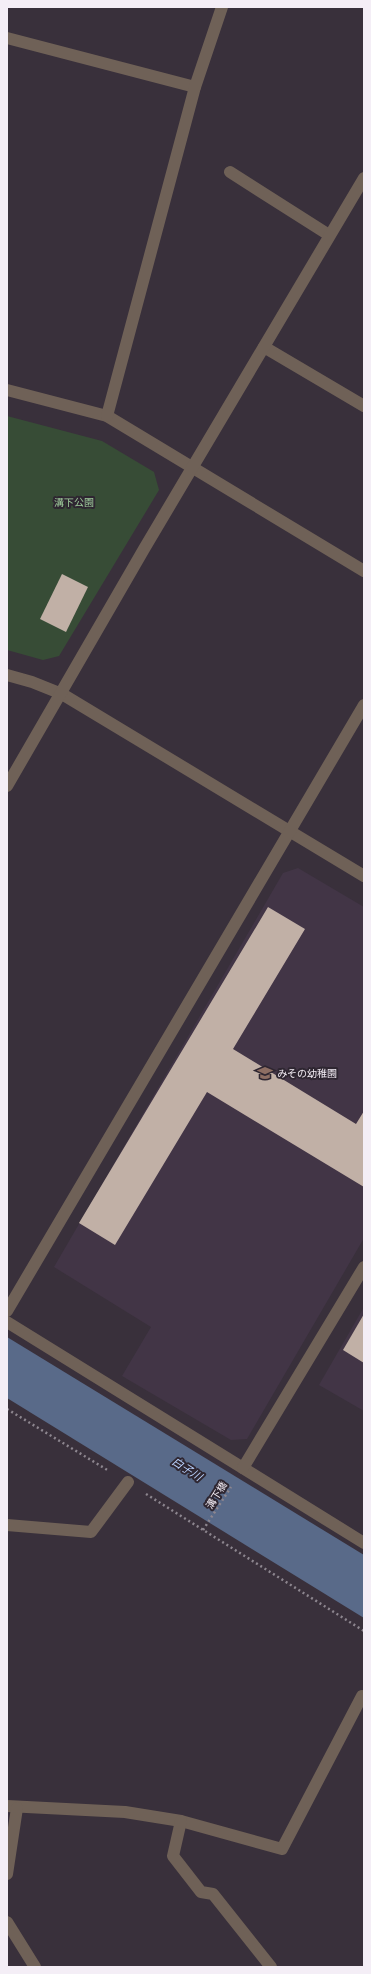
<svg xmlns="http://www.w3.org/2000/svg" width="371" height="1974" font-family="'Open Sans','Noto Sans JP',sans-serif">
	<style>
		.built { fill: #423546 }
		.green { fill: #374c36 }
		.water { fill: #596a89 }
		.building { fill: #c1b0a6 }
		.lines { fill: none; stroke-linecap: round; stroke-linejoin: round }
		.path { stroke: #8d868f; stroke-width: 2.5; stroke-dasharray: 2 3; stroke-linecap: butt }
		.minor { stroke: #6f6157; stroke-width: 12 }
		.labels { text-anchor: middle; stroke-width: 4; stroke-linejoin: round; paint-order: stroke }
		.park-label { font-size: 10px; fill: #9fcd9c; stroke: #2e2631 }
		.poi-label { font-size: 10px; fill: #f4eef6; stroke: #2e2631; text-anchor: start }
		.street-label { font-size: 10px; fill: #f4eef6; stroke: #2e2631 }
		.water-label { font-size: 11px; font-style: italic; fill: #b8d0fc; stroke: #2e2631 }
	</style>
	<rect width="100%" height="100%" fill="#39303b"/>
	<!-- built -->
	<g class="built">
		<path d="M298,868l66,39v331l-117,201 -16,1 -109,-64 29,-49 -97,-60 229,-394z"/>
		<path d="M364,1307v104l-45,-26z"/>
	</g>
	<!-- green -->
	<path class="green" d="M7,416l95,25 52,31 5,18 -100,166 -16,4 -36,-10z"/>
	<!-- water -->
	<path class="water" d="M7,1337l357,218v63l-357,-220z"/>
	<!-- building -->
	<g class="building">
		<path d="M62,574l26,13 -22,45 -26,-13z"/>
		<path d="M268,907l37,22 -72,120 123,75 8,-13v76l-157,-95 -92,153 -36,-22z"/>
		<path d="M364,1314v49l-21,-13z"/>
	</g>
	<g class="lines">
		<!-- path -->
		<g class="path">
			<path d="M7,1409l102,62"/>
			<path d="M146,1494l218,137"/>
			<path d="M203,1530l28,-43"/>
		</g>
		<!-- minor -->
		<g class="minor">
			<path d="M7,38l188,49"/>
			<path d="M230,172l99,63"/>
			<path d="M264,347l100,59"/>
			<path d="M7,390l100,26 257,155"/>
			<path d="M107,416l88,-329 27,-80"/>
			<path d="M7,675l25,7 30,12 302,182"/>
			<path d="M7,786l137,-237 220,-371"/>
			<path d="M7,1311l357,-606"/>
			<path d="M7,1322l357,221"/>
			<path d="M243,1468l121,-201"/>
			<path d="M7,1525l84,7 37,-50"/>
			<path d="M7,1806l118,6 56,9 101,28 80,-153"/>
			<path d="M181,1821l-8,35 28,36 12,2 58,73"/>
			<path d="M7,1874l10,-66"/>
			<path d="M7,1922l28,45"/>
		</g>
	</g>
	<!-- icons -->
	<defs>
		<g id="school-bare" transform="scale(1.2)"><path d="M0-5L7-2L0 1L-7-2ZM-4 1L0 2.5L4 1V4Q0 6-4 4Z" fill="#8d6e63" stroke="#2e2631" stroke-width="2.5" paint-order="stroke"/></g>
	</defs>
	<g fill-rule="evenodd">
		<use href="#school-bare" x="265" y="1073"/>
	</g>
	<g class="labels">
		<!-- park labels -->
		<g class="park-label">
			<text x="74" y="506">溝下公園</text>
		</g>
		<!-- poi labels -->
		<g class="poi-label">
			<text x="277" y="1077">みその幼稚園</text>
		</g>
		<!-- street labels -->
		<g class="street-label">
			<text transform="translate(216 1495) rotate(-58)" y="4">溝下橋</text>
		</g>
		<!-- water labels -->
		<g class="water-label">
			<text transform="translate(187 1469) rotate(33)" y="4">白子川</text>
		</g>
	</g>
	<!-- border -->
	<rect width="371" height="1974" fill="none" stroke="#f4eef6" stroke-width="16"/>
</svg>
